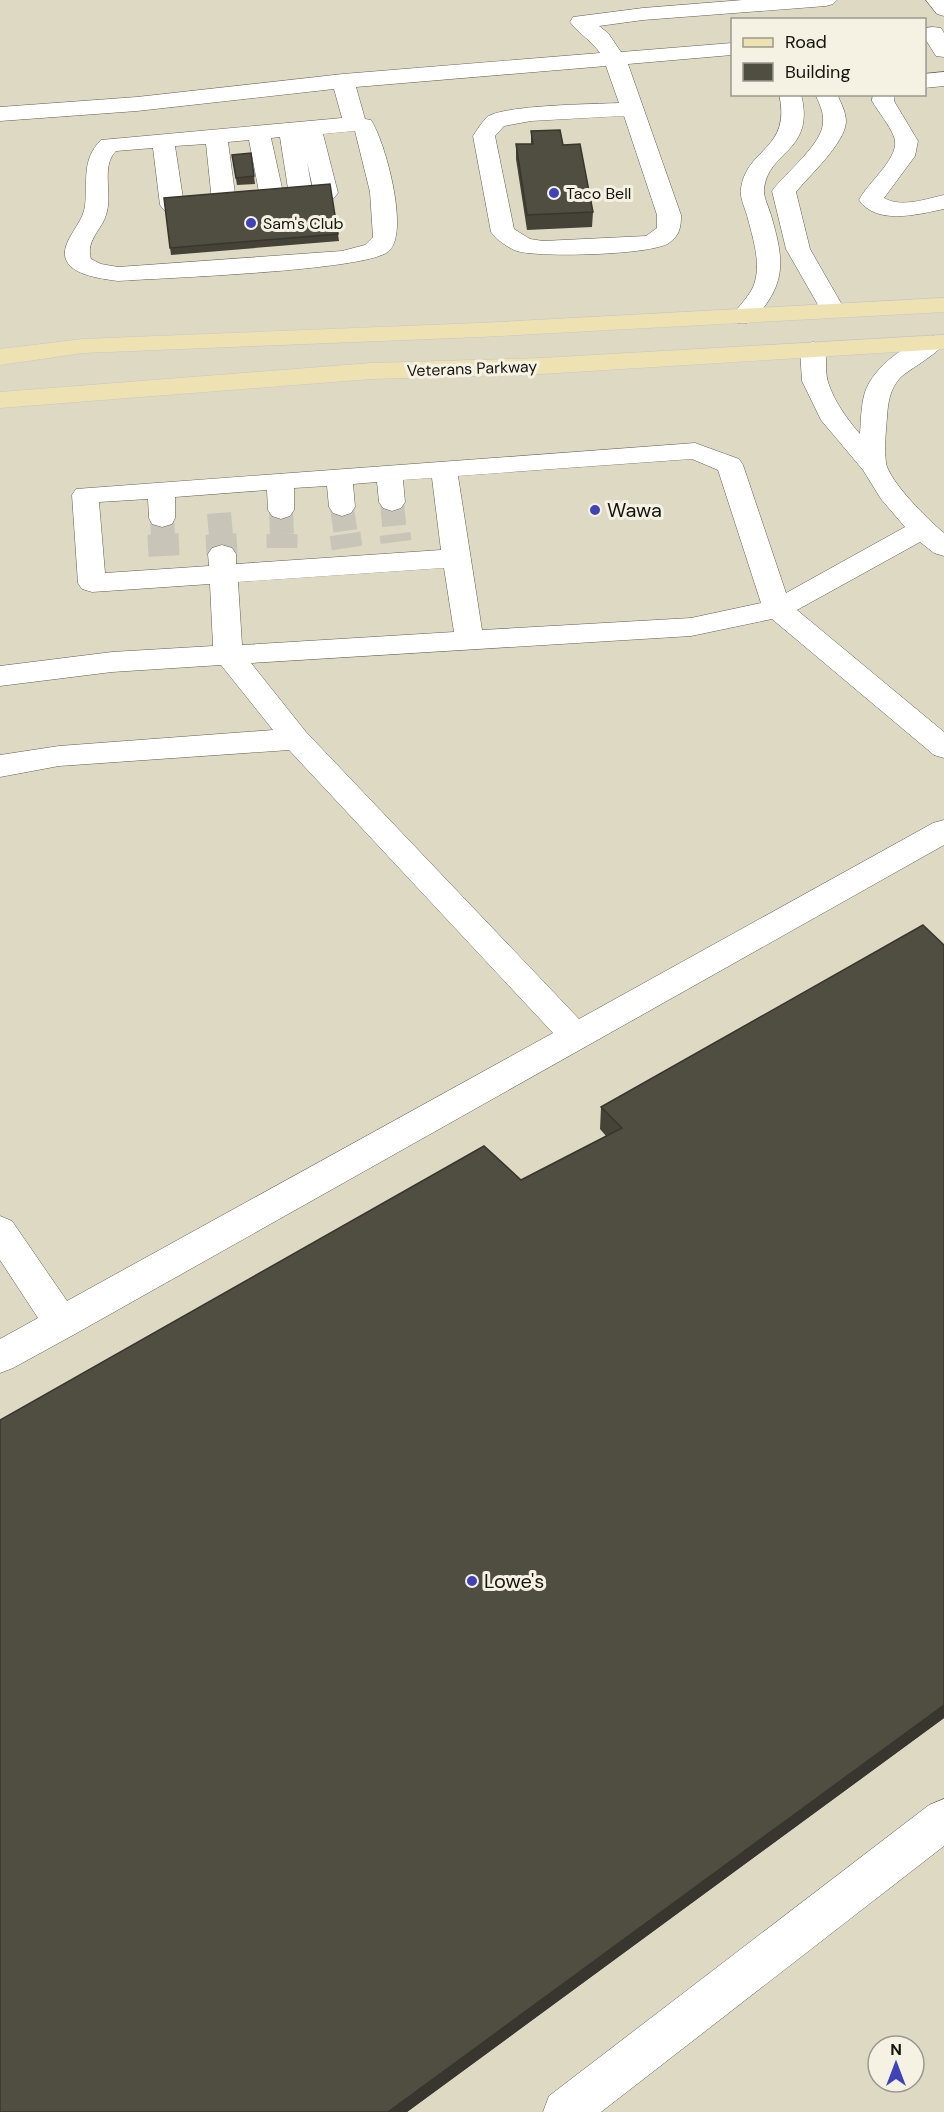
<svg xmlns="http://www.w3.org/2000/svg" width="944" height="2112" font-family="'DM Sans',sans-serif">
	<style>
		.built { fill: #ded9c3; fill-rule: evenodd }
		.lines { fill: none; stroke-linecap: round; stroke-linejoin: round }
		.minor-tunnel-far1 { stroke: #c8c5b8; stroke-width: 24; stroke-dasharray: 24 12; stroke-linecap: butt }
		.minor-tunnel { stroke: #c8c5b8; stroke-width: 31; stroke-dasharray: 31 16; stroke-linecap: butt }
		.minor-casing { stroke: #615e52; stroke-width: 1 }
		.major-casing { stroke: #c7c7c5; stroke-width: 1 }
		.minor { fill: #fff; fill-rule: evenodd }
		.major { fill: #eee2b3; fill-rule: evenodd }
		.wall { fill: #454238 }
		.shaded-wall { fill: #38362e }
		.building { fill: #504d41; stroke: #38362e; stroke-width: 1.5 }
		.poi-dot { fill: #3f43b7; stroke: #f5f2e3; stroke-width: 2 }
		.labels { text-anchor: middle; stroke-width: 6; stroke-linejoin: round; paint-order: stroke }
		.far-poi-label { font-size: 16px; fill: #15140f; stroke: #f5f2e3; text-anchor: start }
		.far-street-label { font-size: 16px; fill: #15140f; stroke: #f5f2e3 }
		.poi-label { font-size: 20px; fill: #15140f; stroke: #f5f2e3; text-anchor: start }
	</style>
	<rect width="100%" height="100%" fill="#e8e4d6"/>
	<!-- built -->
	<path class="built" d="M0,0h944v2112h-944zM732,20h192v74h-192zM878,2046h36v36h-36z"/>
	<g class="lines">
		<!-- minor-tunnel-far1 -->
		<g class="minor-tunnel-far1">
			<path d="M392,502l3,34"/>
			<path d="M342,507l4,29"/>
			<path d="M281,510l1,26"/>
			<path d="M219,513l2,23"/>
			<path d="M162,518l1,18"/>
		</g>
		<!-- minor-tunnel -->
		<g class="minor-tunnel">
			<path d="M163,534l1,22"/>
			<path d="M221,534l1,20"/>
			<path d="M282,534v14"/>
			<path d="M345,534l2,14"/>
			<path d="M395,534l1,8"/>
		</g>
		<!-- minor casing -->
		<g class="minor-casing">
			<g id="minor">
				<path d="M743,0h94l-4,4 -7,2 -183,14 -44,6 9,7 13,19 111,-9v12l-104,9 53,151c0,12 -1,20 -12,28 -17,12 -130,15 -152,8 -9,-3 -20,-11 -26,-19l-18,-96c4,-6 9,-14 14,-19 16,-12 108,-13 132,-14l-13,-37 -250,21 9,32 6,1c14,21 39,112 18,131 -21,20 -229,27 -271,30 -22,-3 -67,-8 -49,-42 6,-12 14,-20 16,-33 3,-25 -4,-46 16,-66l241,-22 -8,-29 -197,22 -137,10v-14l137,-10 206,-23 257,-21c-8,-12 -21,-19 -30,-31l3,-5 70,-9zM624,116l33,99v13l-11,8 -103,5 -13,-2 -16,-10 -19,-93 9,-10 27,-5zM355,131l15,61 3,45 -8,8 -23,6 -224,16 -17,-3 -10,-5c-6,-20 13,-30 16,-48 5,-18 -6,-45 9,-60l37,-3 7,57 4,5 8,2 8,-2 4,-5 -9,-59 31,-2 6,57 4,5 8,2 8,-2 4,-5 -8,-59 21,-2 11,57 4,5 8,2 8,-2 4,-5 -13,-59 9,-1 9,58 4,5 8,2 8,-2 4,-5 -6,-33 7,31 4,5 8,2 8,-2 4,-5 -15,-59z"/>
				<path d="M926,0h18v16l-7,-2z"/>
				<path d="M933,27l8,1 3,5v24l-8,-1 -12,-19 1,-9z"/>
				<path d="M944,72v14l-20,2v-14z"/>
				<path d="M779,94h22c15,58 -33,56 -37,95 -1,7 5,19 7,26 11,39 17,63 -10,96 -8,10 -13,15 -27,11l-3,-5c6,-9 14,-16 20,-26 12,-21 3,-49 -3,-72 -2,-9 -9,-22 -7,-31 6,-41 51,-38 38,-94z"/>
				<path d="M815,94h22c4,9 9,18 9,28 -1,21 -37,54 -50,70l14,57 35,61 -3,5 -9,2 -9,-2 -3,-5 -35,-61 -14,-58c13,-18 51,-47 51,-69 1,-10 -4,-19 -8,-28z"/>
				<path d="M873,94h22l-1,7 24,40 -3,15 -31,42c17,10 42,1 60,-3v14c-25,5 -67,17 -85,-9 9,-18 43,-44 35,-63 -5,-13 -15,-24 -22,-36z"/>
				<path d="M933,336l9,2 2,3c0,10 -35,28 -44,37 -10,11 -12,24 -13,39 -1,14 -3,31 -1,46 3,18 43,58 58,70v23l-10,-3 -14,-11 -123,68 147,122v26l-10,-3 -162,-136 -81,17 -440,27 55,69 273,287 354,-196 11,-3v25l-869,489 -62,34 -13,5v-34l38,-21 -38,-58v-44l12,5 55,80 486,-268 -264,-283 -230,16 -59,11v-22l59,-9 214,-16 -52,-65 -109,7 -112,14v-20l112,-14 101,-6 -3,-62 -118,8 -10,-3 -4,-6 -6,-88 4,-6 619,-46 44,16 4,6 43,128 119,-66 -24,-28 -18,-29 -42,-50 -19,-39 -2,-31 4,-5 9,-3 9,3c7,11 2,24 6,37 6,19 19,37 32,52 1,-14 1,-29 5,-42 9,-26 43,-50 68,-56zM692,459l26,11 43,133 -70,15 -209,12 -24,-154zM432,478l9,72 -205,14v-10l-4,-6 -10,-3 -10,3 -4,6 1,12 -104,7 -6,-71 49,-3 1,19 3,6 10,3 10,-3 3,-6v-21l92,-7 1,20 4,6 9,3 9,-3 4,-6v-22l33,-2 2,21 4,6 9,3 9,-3 4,-6 -2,-23 24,-2 2,20 4,6 9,3 9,-3 4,-6 -2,-22zM444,568l10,64 -212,13 -4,-63z"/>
				<path d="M944,1799v47l-343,266h-58l6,-16 380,-291z"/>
			</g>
		</g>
		<!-- major casing -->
		<g class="major-casing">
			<g id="major">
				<path d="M944,298v14l-464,25 -397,16 -83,12v-16l83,-10 397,-16z"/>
				<path d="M944,335v14l-403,25 -170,5 -371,29v-16l371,-29 170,-5z"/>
			</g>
		</g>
		<!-- minor -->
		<use href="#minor" class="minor"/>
		<!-- major -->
		<use href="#major" class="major"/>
	</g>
	<!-- wall -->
	<g class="wall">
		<path d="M531,131l32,14 30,67 -1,15 -65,3 -11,-71v-15h15z"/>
		<path d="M233,162l21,14 1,8 -18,1z"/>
		<path d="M164,198l174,36 1,7 -168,14z"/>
		<path d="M923,925l21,793 -537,394h-407l521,-932 85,-44 -6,-7 1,-22z"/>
	</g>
	<!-- shaded-wall -->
	<path class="shaded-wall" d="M944,1705v13l-537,394h-19z"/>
	<!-- building -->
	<g class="building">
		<path d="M560,130l3,15 17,-1 13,68 -66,3 -11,-71h17l-2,-13z"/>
		<path d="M251,153l3,23 -18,2 -4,-23z"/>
		<path d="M330,184l8,50 -168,14 -6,-50z"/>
		<path d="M923,925l21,20v760l-556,407h-388v-692l484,-274 37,34 101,-52 -21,-21z"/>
	</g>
	<!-- markers -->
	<g class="poi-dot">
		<circle cx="554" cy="193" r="6"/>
		<circle cx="251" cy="223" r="6"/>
		<circle cx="595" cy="510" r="6"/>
		<circle cx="472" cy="1581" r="6"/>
	</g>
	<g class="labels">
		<!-- far-poi labels -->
		<g class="far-poi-label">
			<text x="566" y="199">Taco Bell</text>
			<text x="263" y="229">Sam's Club</text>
		</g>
		<!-- far-street labels -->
		<g class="far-street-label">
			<text transform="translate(472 368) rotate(-2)" y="6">Veterans Parkway</text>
		</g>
		<!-- poi labels -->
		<g class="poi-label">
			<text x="607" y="517">Wawa</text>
			<text x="484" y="1588">Lowe's</text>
		</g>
	</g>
	<!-- legend -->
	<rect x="731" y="18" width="195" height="78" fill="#f5f2e3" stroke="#9b998e" stroke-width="1.5"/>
	<rect x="743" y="38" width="30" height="9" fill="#eee2b3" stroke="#9b998e" stroke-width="1.5"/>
	<text x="785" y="48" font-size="18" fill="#15140f">Road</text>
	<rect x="743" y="63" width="30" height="18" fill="#504d41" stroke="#9b998e" stroke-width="1.5"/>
	<text x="785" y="78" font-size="18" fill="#15140f">Building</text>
	<!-- north arrow -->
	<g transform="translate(896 2064)"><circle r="28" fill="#f5f2e3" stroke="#9b998e" stroke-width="1.5"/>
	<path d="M0-4.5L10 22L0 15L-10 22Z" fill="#3f43b7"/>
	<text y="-9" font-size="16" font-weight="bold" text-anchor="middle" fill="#15140f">N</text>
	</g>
</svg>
